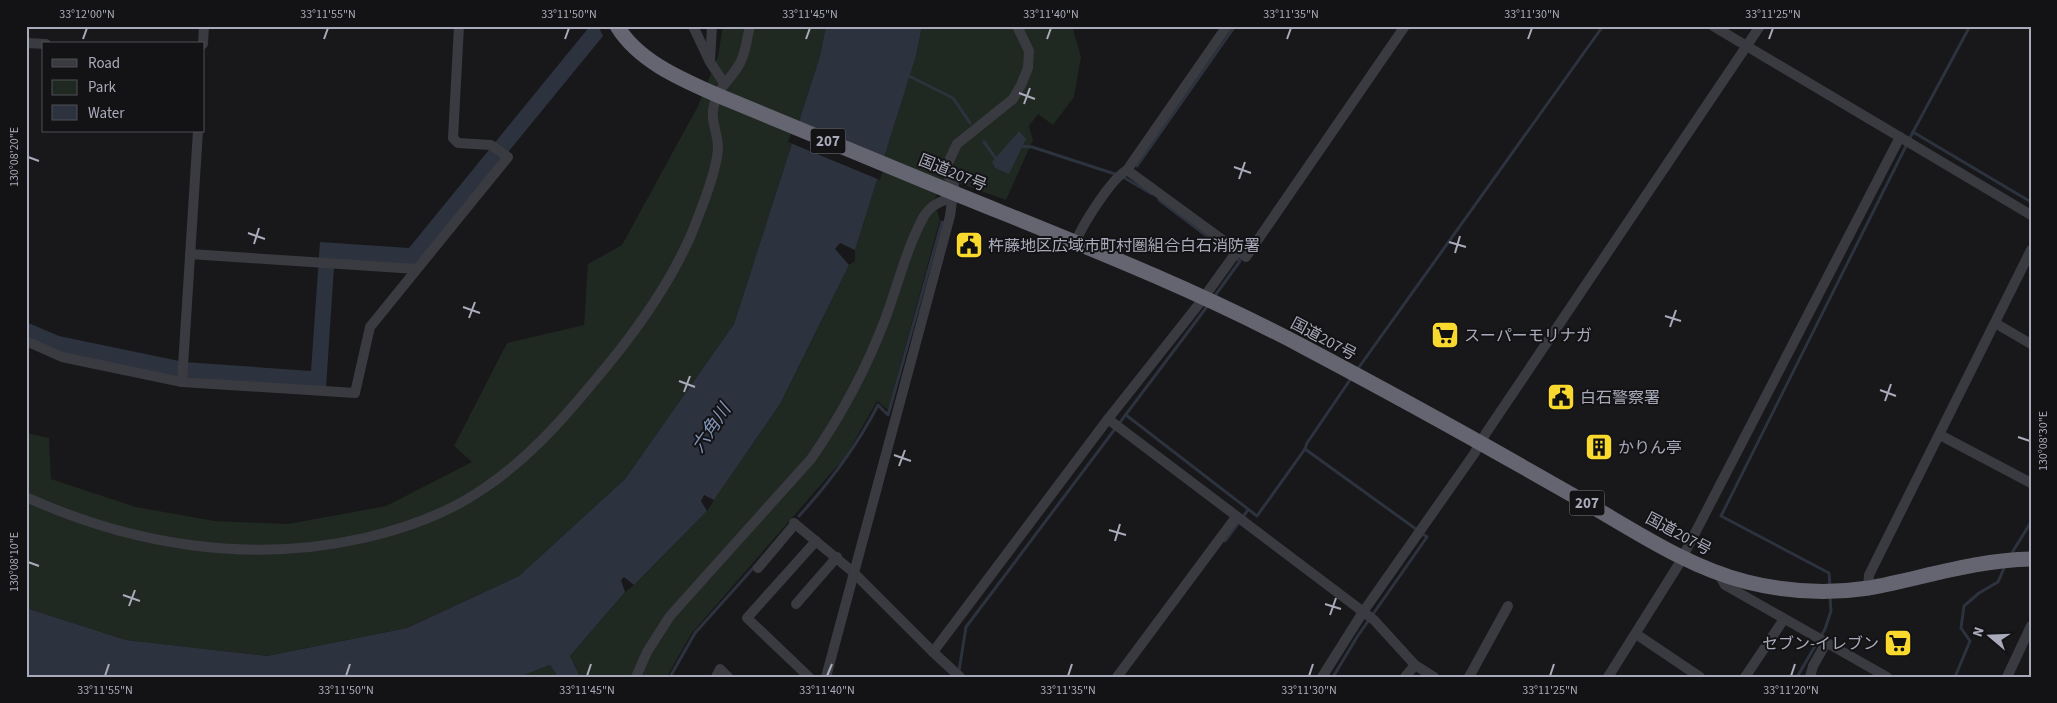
<svg xmlns="http://www.w3.org/2000/svg" width="2057" height="703" font-family="'Source Sans 3','Noto Sans JP',sans-serif">
	<style>
		.green { fill: #1f2821 }
		.water { fill: #2c333e }
		.pier { fill: #18171a }
		.lines { fill: none; stroke-linecap: round; stroke-linejoin: round }
		.stream { stroke: #2c333e; stroke-width: 3 }
		.minor { stroke: #3a3a41; stroke-width: 10 }
		.highway { stroke: #646570; stroke-width: 15 }
		.ticks { fill: none; stroke: #a9abba; stroke-width: 2 }
		.labels { text-anchor: middle; stroke-width: 4; stroke-linejoin: round; paint-order: stroke }
		.shield { fill: #131215; stroke: #7c7d88; stroke-width: 1 }
		.shield-label { font-size: 15px; font-weight: bold; fill: #a9abba }
		.street-label { font-size: 16px; fill: #a9abba; stroke: #131215 }
		.poi-label { font-size: 16px; fill: #a9abba; stroke: #131215; text-anchor: start }
		.water-label { font-size: 18px; font-style: italic; fill: #7f93b6; stroke: #131215 }
		.neatline { fill: none; stroke: #a9abba; stroke-width: 2 }
		.ticks-label { font-size: 12px; text-anchor: middle; fill: #a9abba }
	</style>
	<rect width="100%" height="100%" fill="#18171a"/>
	<!-- green -->
	<g class="green">
		<path d="M723,26h103l-6,30 -86,268 -109,155 -106,97 -112,52 -140,28 -141,-16 -100,-32v-175l23,5 2,41 85,28 79,14 73,3 98,-18 86,-44 -18,-16 53,-103 77,-18 4,-61 34,-19 76,-139 20,-50z"/>
		<path d="M922,26h150l9,31 -7,40 -21,28 -15,-11 -9,12 4,14 -27,60 -59,-21 -13,21 6,20 -52,190 -11,-9 -31,55 -155,178 -24,43h-87l-10,-21 55,-64 9,-7 73,-74 7,-11 66,-96 69,-139 6,-4v-11l61,-194z"/>
		<path d="M550,665l8,12h-39z"/>
	</g>
	<!-- water -->
	<g class="water">
		<path d="M590,26h8l5,10 -187,229 -82,2 -8,121 -144,-11 -119,-24 -37,-16v-15l33,14 125,26 127,9 9,-129 89,6z"/>
		<path d="M826,26h96l-6,30 -61,194 -15,-7 -5,6 14,16 -69,139 -66,96 -10,-5 -3,6 6,10 -73,74 -10,-8 -3,3 4,12 -55,64 10,21h-22l-8,-12 -31,12h-493v-69l100,32 141,16 140,-28 112,-52 106,-97 109,-155 86,-268z"/>
		<path d="M1019,131l7,8 -17,35 -14,-6 -3,-6z"/>
	</g>
	<!-- pier -->
	<path class="pier" d="M796,120l91,38 -7,22 -92,-38z"/>
	<g class="lines">
		<!-- stream -->
		<g class="stream">
			<path d="M907,75l46,23 17,25"/>
			<path d="M1913,132l118,70"/>
			<path d="M984,142l13,18"/>
			<path d="M1018,146l14,1 86,28"/>
			<path d="M1137,166l98,-140"/>
			<path d="M1123,177l29,17"/>
			<path d="M1159,200l81,61 -26,36"/>
			<path d="M1357,370l246,-344"/>
			<path d="M1126,415l131,101 48,-67 2,-6 45,-66"/>
			<path d="M1305,449l122,88 -70,100 -24,40"/>
			<path d="M799,516c31,-34 58,-70 79,-111l10,10 54,-193"/>
			<path d="M1225,541l23,-31"/>
			<path d="M2010,556l21,-34"/>
			<path d="M1830,587l-1,-14 -108,-57 192,-384 57,-106"/>
			<path d="M959,671l7,-44 243,-323"/>
			<path d="M670,677l25,-44 60,-67"/>
			<path d="M1797,677l28,-48 6,-18 -1,-15"/>
			<path d="M1955,677l15,-36 -9,-13 3,-22 15,-13 19,-11 7,-16"/>
		</g>
		<!-- minor -->
		<g class="minor">
			<path d="M693,26l17,36 14,21"/>
			<path d="M1713,26l318,189"/>
			<path d="M26,43l20,1"/>
			<path d="M203,44l1,-18"/>
			<path d="M710,61l2,-35"/>
			<path d="M1127,170l119,87 159,-231"/>
			<path d="M1076,241c7,-17 35,-62 51,-71l100,-144"/>
			<path d="M190,254l226,15"/>
			<path d="M1995,323l36,21"/>
			<path d="M26,341l36,16 120,25 173,11 15,-66 138,-170 -17,-12 -33,-2 -5,-5 6,-112"/>
			<path d="M182,382l16,-251"/>
			<path d="M1108,419l266,201 41,45 19,12"/>
			<path d="M1940,435l91,48"/>
			<path d="M26,497c106,48 224,67 338,41 43,-10 83,-24 119,-49 42,-28 76,-65 108,-104 37,-43 77,-97 100,-150 9,-23 27,-66 27,-89 -1,-15 -8,-27 -4,-41 5,-20 19,-27 27,-44 5,-10 6,-24 9,-35"/>
			<path d="M794,523l59,49 80,80 27,25"/>
			<path d="M758,568l37,-44"/>
			<path d="M1718,573l7,12 162,92"/>
			<path d="M1868,588l1,-13 162,-325"/>
			<path d="M796,604l41,-47"/>
			<path d="M1636,634l64,43"/>
			<path d="M933,652l175,-233 91,-115 36,-50 1,-5"/>
			<path d="M636,677l11,-25 23,-36 141,-157c32,-46 55,-89 75,-142 12,-33 21,-70 38,-101 6,-10 14,-14 24,-17l5,-7"/>
			<path d="M716,677l4,-8 8,8"/>
			<path d="M809,677l-62,-59 69,-77"/>
			<path d="M826,677l124,-461 4,-31 -7,-11 1,-11 9,-19 56,-45 8,-14 7,-17 1,-17 -12,-25"/>
			<path d="M1117,677l119,-160"/>
			<path d="M1322,677l41,-65 111,-158 12,-21 274,-407"/>
			<path d="M1405,677l10,-12"/>
			<path d="M1469,677l39,-71"/>
			<path d="M1608,677l71,-113 221,-427"/>
			<path d="M1745,677l39,-58"/>
			<path d="M1810,677l3,-11 13,-23"/>
			<path d="M2007,677l24,-51"/>
		</g>
		<!-- highway -->
		<path class="highway" d="M617,26c21,35 64,53 100,69 77,32 155,64 232,96 120,49 240,95 355,156 91,48 181,98 270,149 55,31 112,71 173,86 40,10 82,12 122,6 54,-10 106,-28 162,-29"/>
	</g>
	<!-- ticks -->
	<path class="ticks" d="M83,39l4,-11M324,39l4,-11M565,39l4,-11M806,39l4,-11M1047,39l4,-11M1287,39l4,-11M1528,39l4,-11M1769,39l4,-11M1019,93l16,6M1024,104l6,-16M28,157l11,4M1234,167l17,6M1239,179l6,-17M248,233l17,6M1449,242l17,5M254,244l5,-16M1455,253l5,-17M463,307l17,6M1665,316l16,5M469,318l6,-16M1670,327l6,-17M679,381l16,6M1880,390l16,6M684,392l6,-16M1885,401l6,-17M2018,437l12,4M894,455l17,6M899,466l6,-16M1109,530l17,5M1115,541l5,-17M28,562l11,4M123,595l17,6M1325,604l16,5M129,606l6,-16M1330,615l6,-17M105,676l4,-12M346,676l4,-12M587,676l4,-12M827,676l5,-12M1068,676l4,-12M1309,676l4,-12M1550,676l4,-12M1791,676l4,-12"/>
	<!-- icons -->
	<defs>
		<g id="civic-square" transform="scale(1.4375)"><rect x="-9" y="-9" width="18" height="18" rx="4" fill="#fad92f" stroke="#131215"/><path d="M-.6-6.5H3V-4.5H.6V-3L4-1V1h2V6H-6V1h2V-1L-.6-3ZM-1.2 2.5V6h2.4V2.5Z" fill="#111"/></g>
		<g id="supermarket-square" transform="scale(1.4375)"><rect x="-9" y="-9" width="18" height="18" rx="4" fill="#fad92f" stroke="#131215"/><path d="M-6-5.5h2.5l.6 2H6L4.5 2H-2.5L-4.4-4H-6ZM-1.5 3.2a1.3 1.3 0 1 0 .1 0ZM3 3.2a1.3 1.3 0 1 0 .1 0Z" fill="#111"/></g>
		<g id="building-square" transform="scale(1.4375)"><rect x="-9" y="-9" width="18" height="18" rx="4" fill="#fad92f" stroke="#131215"/><path d="M-4-6H4V6H1V3H-1V6H-4ZM-2.5-4.3h1.7v1.8h-1.7ZM.8-4.3h1.7v1.8H.8ZM-2.5-1h1.7V.8h-1.7ZM.8-1h1.7V.8H.8Z" fill="#111"/></g>
	</defs>
	<g fill-rule="evenodd">
		<use href="#civic-square" x="969" y="245"/>
		<use href="#supermarket-square" x="1445" y="335"/>
		<use href="#civic-square" x="1561" y="397"/>
		<use href="#building-square" x="1599" y="447"/>
		<use href="#supermarket-square" x="1898" y="643"/>
	</g>
	<g class="labels">
		<!-- shield labels -->
		<g class="shield">
			<rect x="810.5" y="128.5" width="35" height="25" rx="4"/>
			<rect x="1569.5" y="490.5" width="35" height="25" rx="4"/>
		</g>
		<g class="shield-label">
			<text x="828" y="146">207</text>
			<text x="1587" y="508">207</text>
		</g>
		<!-- street labels -->
		<g class="street-label">
			<text transform="translate(953 172) rotate(22)" y="6">国道207号</text>
			<text transform="translate(1324 338) rotate(28)" y="6">国道207号</text>
			<text transform="translate(1679 533) rotate(28)" y="6">国道207号</text>
		</g>
		<!-- poi labels -->
		<g class="poi-label">
			<text x="988" y="251">杵藤地区広域市町村圏組合白石消防署</text>
			<text x="1464" y="341">スーパーモリナガ</text>
			<text x="1580" y="403">白石警察署</text>
			<text x="1618" y="453">かりん亭</text>
			<text x="1879" y="649" text-anchor="end">セブン-イレブン</text>
		</g>
		<!-- water labels -->
		<g class="water-label">
			<text transform="translate(711 428) rotate(-56)" y="6">六角川</text>
		</g>
	</g>
	<!-- border -->
	<rect width="2057" height="703" fill="none" stroke="#131215" stroke-width="55"/>
	<!-- legend -->
	<rect x="42" y="42" width="162" height="90" fill="#131215" stroke="#4f4f57"/>
	<rect x="52" y="59" width="25" height="8" fill="#3a3a41" stroke="#4f4f57"/>
	<text x="88" y="68" font-size="15" fill="#a9abba">Road</text>
	<rect x="52" y="80" width="25" height="15" fill="#1f2821" stroke="#4f4f57"/>
	<text x="88" y="92" font-size="15" fill="#a9abba">Park</text>
	<rect x="52" y="105" width="25" height="15" fill="#2c333e" stroke="#4f4f57"/>
	<text x="88" y="118" font-size="15" fill="#a9abba">Water</text>
	<!-- north arrow -->
	<g transform="translate(1990 636) rotate(289)" stroke="#131215" stroke-width="4" paint-order="stroke">
	<path d="M0-4L9 19L0 12L-9 19Z" fill="#a9abba"/>
	<text y="-8" font-size="14" font-weight="bold" text-anchor="middle" fill="#a9abba">N</text>
	</g>
	<rect x="28" y="28" width="2002" height="648" class="neatline"/>
	<g class="ticks-label">
		<text x="87" y="18">33°12'00"N</text>
		<text x="328" y="18">33°11'55"N</text>
		<text x="569" y="18">33°11'50"N</text>
		<text x="810" y="18">33°11'45"N</text>
		<text x="1051" y="18">33°11'40"N</text>
		<text x="1291" y="18">33°11'35"N</text>
		<text x="1532" y="18">33°11'30"N</text>
		<text x="1773" y="18">33°11'25"N</text>
		<text transform="translate(14 157) rotate(-90)" y="4">130°08'20"E</text>
		<text transform="translate(2043 441) rotate(-90)" y="4">130°08'30"E</text>
		<text transform="translate(14 562) rotate(-90)" y="4">130°08'10"E</text>
		<text x="105" y="694">33°11'55"N</text>
		<text x="346" y="694">33°11'50"N</text>
		<text x="587" y="694">33°11'45"N</text>
		<text x="827" y="694">33°11'40"N</text>
		<text x="1068" y="694">33°11'35"N</text>
		<text x="1309" y="694">33°11'30"N</text>
		<text x="1550" y="694">33°11'25"N</text>
		<text x="1791" y="694">33°11'20"N</text>
	</g>
</svg>
